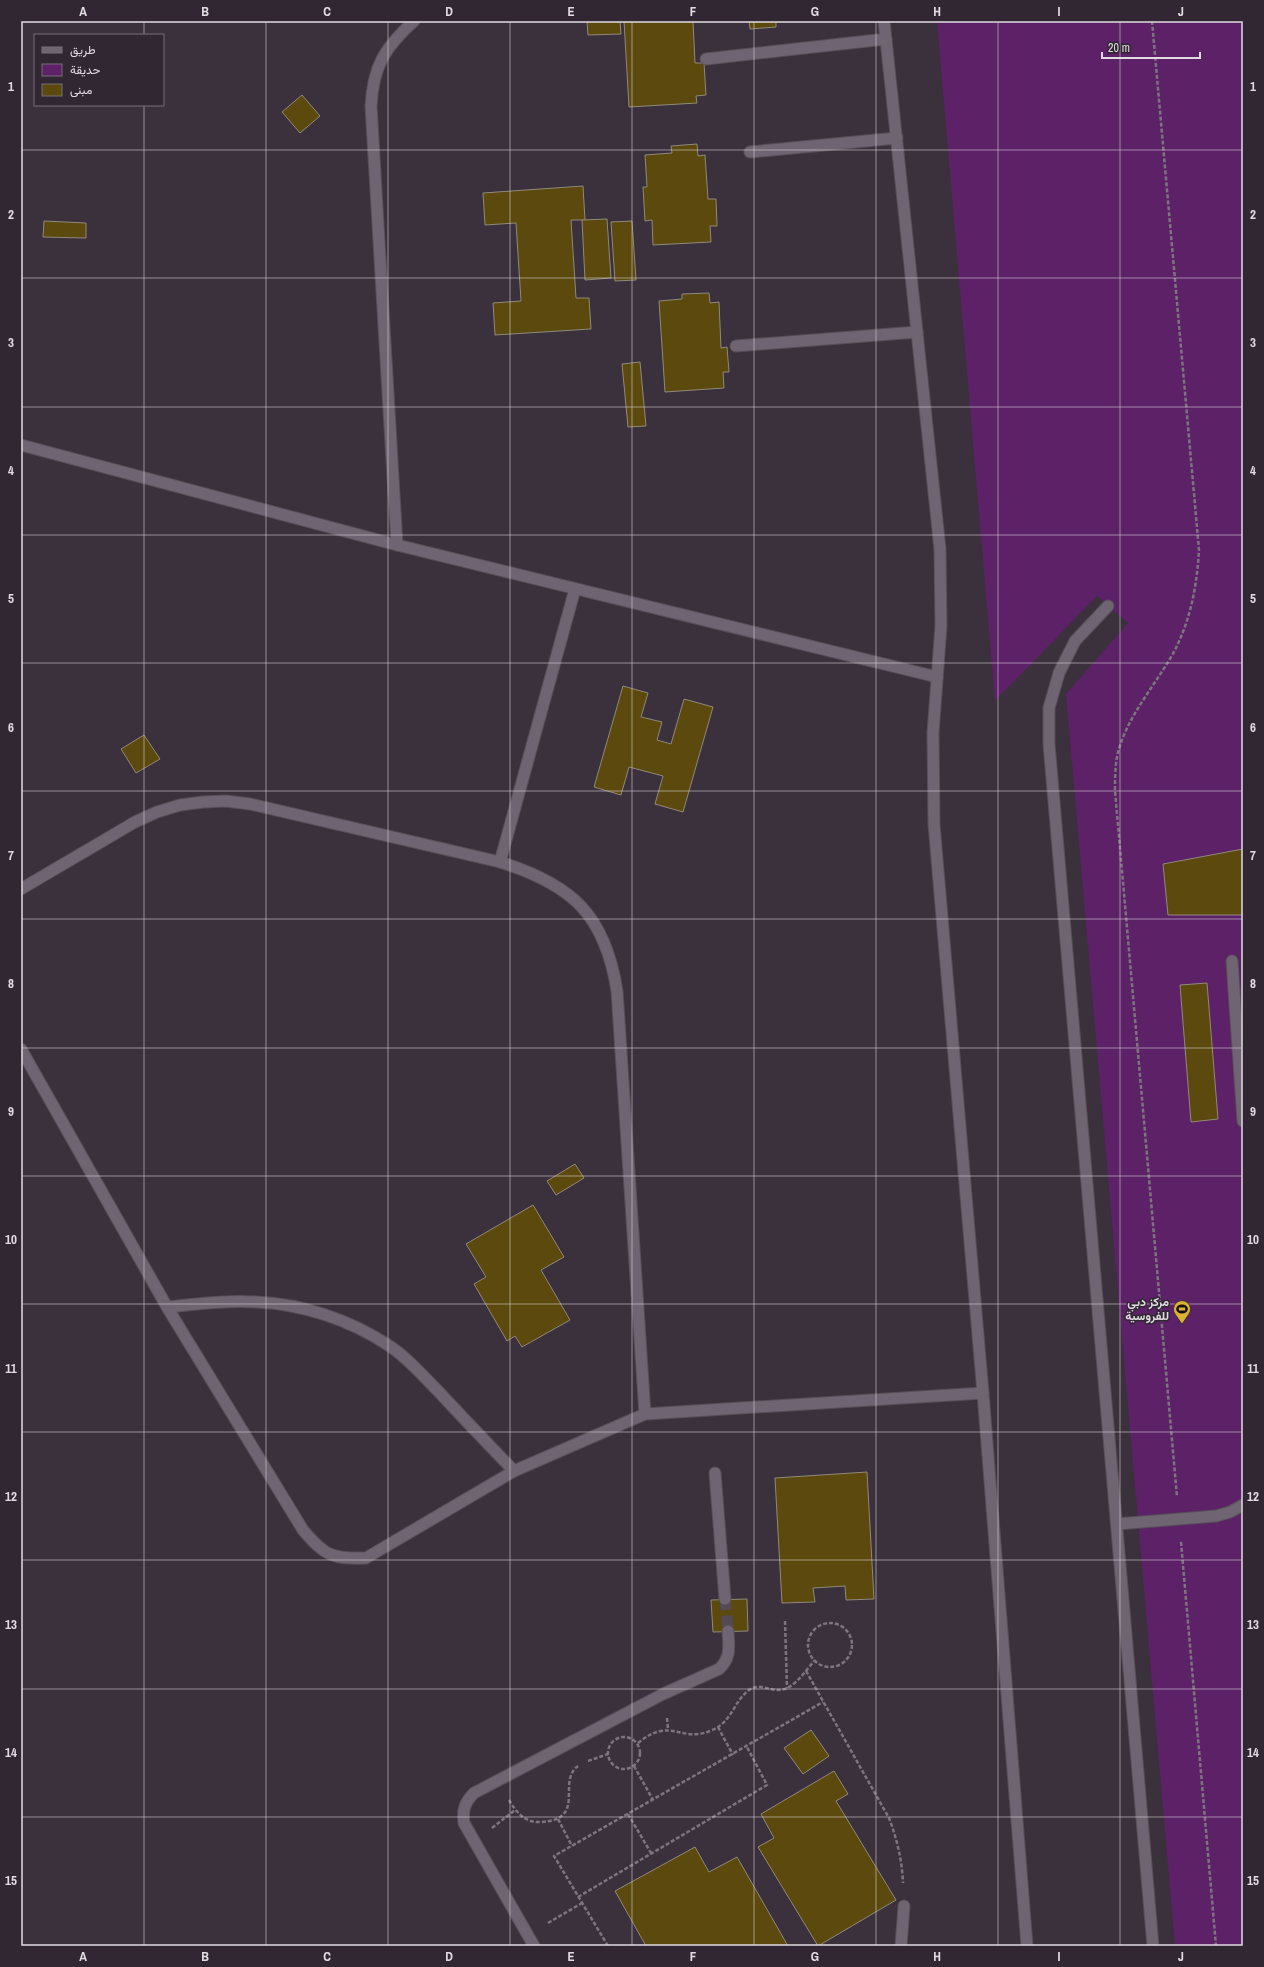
<svg xmlns="http://www.w3.org/2000/svg" width="1264" height="1967" font-family="'Archivo Narrow',Vazirmatn,sans-serif">
	<style>
		.green { fill: #5c2167 }
		.building { fill: #5c490d; stroke: #908a7b }
		.lines { fill: none; stroke-linecap: round; stroke-linejoin: round }
		.minor-tunnel { stroke: #534a55; stroke-width: 11; stroke-dasharray: 11 5.5; stroke-linecap: butt }
		.service-casing { stroke: #574f58; stroke-width: 13 }
		.minor-casing { stroke: #574f58; stroke-width: 13 }
		.path { stroke: #7d757e; stroke-width: 2.5; stroke-dasharray: 4 2; stroke-linecap: butt }
		.service { stroke: #6f6471; stroke-width: 11 }
		.minor { stroke: #6f6471; stroke-width: 11 }
		.grid { fill: none; stroke: #e1dbe2; stroke-width: 1; stroke-opacity: 0.55 }
		.labels { text-anchor: middle; stroke-width: 3; stroke-linejoin: round; paint-order: stroke }
		.poi-label { font-size: 12px; font-weight: bold; fill: #e1dbe2; stroke: #302732; text-anchor: end }
		.neatline { fill: none; stroke: #e1dbe2; stroke-width: 1.5 }
		.grid-label { font-size: 13px; text-anchor: middle; font-weight: bold; fill: #e1dbe2 }
	</style>
	<rect width="100%" height="100%" fill="#3a313c"/>
	<!-- green -->
	<path class="green" d="M937,21h306v1925h-68l-109,-1252 62,-71 -31,-27 -102,105z"/>
	<!-- building -->
	<g class="building">
		<path d="M587,21h33l1,13 -33,1z"/>
		<path d="M624,21h69l2,42h9l2,32 -10,1 1,7 -68,4z"/>
		<path d="M749,21h27v6l-26,2z"/>
		<path d="M302,95l18,21 -20,17 -18,-21z"/>
		<path d="M697,144l1,12 7,-1 3,44h8l1,27h-7l1,16 -58,3 -1,-25 -7,1 -2,-34h4l-2,-32 27,-2 -1,-7z"/>
		<path d="M583,186l2,34h-14l5,78h13l2,31 -96,6 -2,-32 28,-2 -5,-78 -31,2 -2,-32z"/>
		<path d="M607,219l4,59 -26,2 -3,-60z"/>
		<path d="M44,221l42,2v15l-43,-1z"/>
		<path d="M632,221l4,59 -21,1 -4,-59z"/>
		<path d="M709,293l1,10 9,-1 2,46 6,-1 2,25h-6l1,16 -59,4 -6,-91 23,-2v-5z"/>
		<path d="M640,362l6,64 -18,1 -6,-63z"/>
		<path d="M623,686l25,7 -7,24 21,5 -5,18 14,4 13,-45 29,8 -30,105 -28,-8 8,-28 -34,-9 -8,28 -27,-8z"/>
		<path d="M144,735l16,24 -24,14 -15,-24z"/>
		<path d="M1243,849v66h-75l-5,-51z"/>
		<path d="M1207,983l11,136 -27,3 -11,-137z"/>
		<path d="M575,1164l9,14 -28,17 -9,-14z"/>
		<path d="M533,1205l31,52 -23,13 29,50 -48,27 -7,-11 -8,5 -33,-57 12,-7 -20,-33z"/>
		<path d="M867,1472l7,127 -28,1 -1,-14 -32,2 2,14 -33,1 -7,-125z"/>
		<path d="M747,1599l1,32 -35,1 -2,-32z"/>
		<path d="M811,1730l18,26 -26,18 -19,-26z"/>
		<path d="M834,1771l14,23 -12,7 60,99 -78,46 -60,-99 16,-9 -13,-24z"/>
		<path d="M695,1847l14,25 28,-15 51,89h-142l-31,-55z"/>
	</g>
	<g class="lines">
		<!-- minor-tunnel -->
		<path class="minor-tunnel" d="M725,1599l3,32"/>
		<!-- service casing -->
		<g class="service-casing">
			<g id="service">
				<path d="M1108,606l-33,35 -16,32 -10,35v36l104,1202"/>
				<path d="M1232,961l11,160"/>
				<path d="M1117,1524l99,-8 14,-4 13,-7"/>
			</g>
		</g>
		<!-- minor casing -->
		<g class="minor-casing">
			<g id="minor">
				<path d="M884,21l56,528 1,77 -8,107 1,91 49,569 44,553"/>
				<path d="M706,59l180,-20"/>
				<path d="M750,152l147,-14"/>
				<path d="M736,346l181,-14"/>
				<path d="M21,445l376,100 540,132"/>
				<path d="M397,545l-26,-439c2,-40 14,-59 43,-85"/>
				<path d="M500,862l75,-273"/>
				<path d="M21,889l114,-67 22,-10 23,-7 23,-3 23,-1 24,3 250,58c71,22 105,52 117,129l28,423"/>
				<path d="M21,1049l146,258 136,223c22,26 29,29 63,28l148,-87 131,-57 338,-21"/>
				<path d="M167,1307c30,-3 60,-7 90,-5 46,2 93,18 131,43 19,12 35,31 51,47 25,27 50,53 75,79"/>
				<path d="M715,1473l10,126"/>
				<path d="M534,1946l-70,-123c-2,-13 1,-21 10,-30l189,-99 56,-25c12,-11 10,-22 9,-38"/>
				<path d="M901,1946l3,-40"/>
			</g>
		</g>
		<!-- path -->
		<g class="path">
			<path d="M1152,21l47,529c-2,35 -8,68 -24,100 -19,35 -50,68 -58,107 -2,11 -2,23 -2,34l62,706"/>
			<path d="M1181,1542l35,404"/>
			<path d="M785,1621l2,67"/>
			<circle cx="830" cy="1645" r="22"/>
			<path d="M806,1671l83,147c8,21 13,42 14,65"/>
			<path d="M667,1718l1,11"/>
			<path d="M718,1727l15,28"/>
			<circle cx="624" cy="1753" r="16"/>
			<path d="M638,1743c33,-27 42,0 72,-12 22,-8 23,-29 39,-41 12,-9 25,5 38,-2 11,-5 20,-19 28,-28"/>
			<path d="M588,1761l20,-7"/>
			<path d="M634,1766l19,34"/>
			<path d="M509,1800c7,12 16,23 31,22 48,-2 16,-40 38,-56"/>
			<path d="M628,1814l23,39"/>
			<path d="M558,1819l14,27"/>
			<path d="M492,1828l23,-18"/>
			<path d="M578,1897l189,-112 -20,-38"/>
			<path d="M548,1923l34,-20"/>
			<path d="M608,1946l-54,-90 269,-154"/>
		</g>
		<!-- service -->
		<use href="#service" class="service"/>
		<!-- minor -->
		<use href="#minor" class="minor"/>
	</g>
	<!-- grid -->
	<path class="grid" d="M144,21v14M266,21v1925M388,21v1925M510,21v1925M632,21v1925M754,21v1925M876,21v1925M998,21v1925M1120,21v1925M144,105v1841M21,150h1222M21,278h1222M21,407h1222M21,535h1222M21,663h1222M21,791h1222M21,919h1222M21,1048h1222M21,1176h1222M21,1304h1222M21,1432h1222M21,1560h1222M21,1689h1222M21,1817h1222"/>
	<!-- icons -->
	<defs>
		<g id="stadium-pin" transform="scale(0.9)"><path d="M0 17L-7.5 6A9.5 9.5 0 1 1 7.5 6Z" fill="#dcb233" stroke="#302732"/><path d="M0-5a6.5 5 0 1 0 0 10a6.5 5 0 1 0 0-10ZM-3.5-1.8h7v3.6h-7Z" fill="#111"/></g>
	</defs>
	<g fill-rule="evenodd">
		<use href="#stadium-pin" x="1182" y="1309"/>
	</g>
	<g class="labels">
		<!-- poi labels -->
		<g class="poi-label">
			<text x="1169" y="1306">مركز دبي<tspan x="1169" dy="14">للفروسية</tspan></text>
		</g>
	</g>
	<!-- border -->
	<rect width="1264" height="1967" fill="none" stroke="#302732" stroke-width="44"/>
	<!-- legend -->
	<rect x="34" y="34" width="130" height="72" fill="#302732" stroke="#776f78"/>
	<rect x="42" y="47" width="20" height="6" fill="#6f6471" stroke="#776f78"/>
	<text x="70" y="54" font-size="12" fill="#e1dbe2">طريق</text>
	<rect x="42" y="64" width="20" height="12" fill="#5c2167" stroke="#776f78"/>
	<text x="70" y="74" font-size="12" fill="#e1dbe2">حديقة</text>
	<rect x="42" y="84" width="20" height="12" fill="#5c490d" stroke="#776f78"/>
	<text x="70" y="94" font-size="12" fill="#e1dbe2">مبنى</text>
	<!-- scale -->
	<path d="M1102 52v6h98v-6" fill="none" stroke="#e1dbe2" stroke-width="2"/>
	<text x="1108" y="52" font-size="12" fill="#e1dbe2" stroke="#302732" stroke-width="3" paint-order="stroke">20 m</text>
	<rect x="22" y="22" width="1220" height="1923" class="neatline"/>
	<g class="grid-label">
		<text x="83" y="16">A</text>
		<text x="205" y="16">B</text>
		<text x="327" y="16">C</text>
		<text x="449" y="16">D</text>
		<text x="571" y="16">E</text>
		<text x="693" y="16">F</text>
		<text x="815" y="16">G</text>
		<text x="937" y="16">H</text>
		<text x="1059" y="16">I</text>
		<text x="1181" y="16">J</text>
		<text x="11" y="91">1</text>
		<text x="1253" y="91">1</text>
		<text x="11" y="219">2</text>
		<text x="1253" y="219">2</text>
		<text x="11" y="347">3</text>
		<text x="1253" y="347">3</text>
		<text x="11" y="475">4</text>
		<text x="1253" y="475">4</text>
		<text x="11" y="603">5</text>
		<text x="1253" y="603">5</text>
		<text x="11" y="732">6</text>
		<text x="1253" y="732">6</text>
		<text x="11" y="860">7</text>
		<text x="1253" y="860">7</text>
		<text x="11" y="988">8</text>
		<text x="1253" y="988">8</text>
		<text x="11" y="1116">9</text>
		<text x="1253" y="1116">9</text>
		<text x="11" y="1244">10</text>
		<text x="1253" y="1244">10</text>
		<text x="11" y="1373">11</text>
		<text x="1253" y="1373">11</text>
		<text x="11" y="1501">12</text>
		<text x="1253" y="1501">12</text>
		<text x="11" y="1629">13</text>
		<text x="1253" y="1629">13</text>
		<text x="11" y="1757">14</text>
		<text x="1253" y="1757">14</text>
		<text x="11" y="1885">15</text>
		<text x="1253" y="1885">15</text>
		<text x="83" y="1961">A</text>
		<text x="205" y="1961">B</text>
		<text x="327" y="1961">C</text>
		<text x="449" y="1961">D</text>
		<text x="571" y="1961">E</text>
		<text x="693" y="1961">F</text>
		<text x="815" y="1961">G</text>
		<text x="937" y="1961">H</text>
		<text x="1059" y="1961">I</text>
		<text x="1181" y="1961">J</text>
	</g>
</svg>
